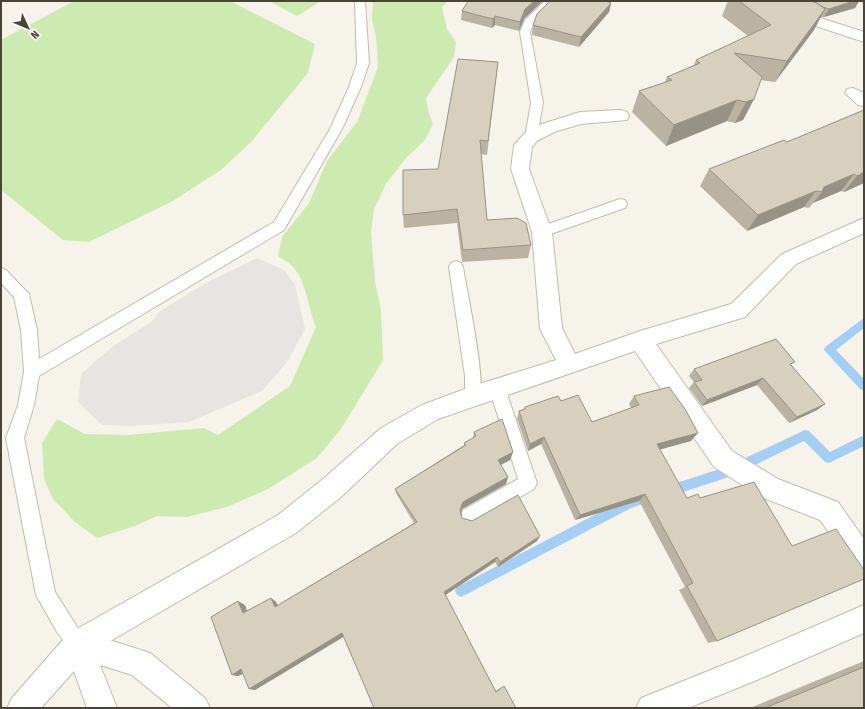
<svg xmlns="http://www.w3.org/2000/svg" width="865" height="709" font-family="'Fira Sans Condensed',sans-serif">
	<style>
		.green { fill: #cdebb1 }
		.parking { fill: #e7e5e2 }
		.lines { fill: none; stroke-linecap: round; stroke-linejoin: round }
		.stream { fill: #a5cef4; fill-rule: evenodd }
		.service-casing { stroke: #c2bcac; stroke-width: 2 }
		.minor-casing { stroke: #c2bcac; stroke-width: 2 }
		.tertiary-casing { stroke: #c2bcac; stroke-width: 2 }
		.service { fill: #fff; fill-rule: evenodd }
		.minor { fill: #fff; fill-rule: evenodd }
		.tertiary { fill: #fff; fill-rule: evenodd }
		.wall { fill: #bab3a4 }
		.shaded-wall { fill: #979286 }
		.building { fill: #d8d0bf; stroke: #979286 }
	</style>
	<rect width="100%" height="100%" fill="#f6f3ea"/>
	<!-- green -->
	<g class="green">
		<path d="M74,1h156l85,43 -7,29 -57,69 -30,28 -50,32 -82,40 -26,-2 -62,-50v-150z"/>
		<path d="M269,1h52l-24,15z"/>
		<path d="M373,1h75l-6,6 5,22 9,13 -2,15 -28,41 2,13 5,13 -8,16 -19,18 -20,26 -12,25 -3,23 4,50 6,28 2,50 -42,69 -24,29 -49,31 -41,18 -40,10 -30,-1 -22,10 -38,12 -22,-16 -22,-23 -9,-20 -2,-36 15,-24 28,15 43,1 76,-7 14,7 72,-49 26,-59c-8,-18 -9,-45 -23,-60 -3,-4 -11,-8 -15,-11l4,-19 27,-34 18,-42 30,-39 21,-55 -2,-30 -4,-17z"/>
	</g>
	<!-- parking -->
	<path class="parking" d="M257,258l27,12 11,15 10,44 -18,33 -25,29 -73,31 -57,4 -30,-1 -24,-23 3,-28 31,-27 39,-25 9,-11 44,-27z"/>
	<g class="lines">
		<!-- stream -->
		<g class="stream">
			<path d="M864,318v10l-28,22 28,29v12l-4,-2 -36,-39 1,-3z"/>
			<path d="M805,430l4,1 21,21 34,-17v11l-35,17 -4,-1 -21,-21 -72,35 -64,21 -4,-2 -2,-4 2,-4 62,-20z"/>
			<path d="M639,494l4,2 2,4 -2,4 -12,4 -166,87 -4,2 -4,-2 -2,-4 2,-4 168,-88z"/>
		</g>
		<!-- service casing -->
		<g class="service-casing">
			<g id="service">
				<path d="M355,1h10l4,62 -8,24 -19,42 -58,101 -245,146 -5,29 -10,33 31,154 33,52 -3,7 -7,3 -7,-3 -14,-19 -21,-37 -30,-157 12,-33 6,-33 -3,-42 -7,-33 -13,-14v-15l5,2 23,24 8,36 2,29 235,-137 56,-93 19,-42 8,-24z"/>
				<path d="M545,1h11l-22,22 -4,9 13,71 -6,34 -2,3h-8l-2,-3 6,-34 -11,-71 5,-12z"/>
				<path d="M620,199l5,1 2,4 -2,4 -83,29 -5,-1 -2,-4 2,-4z"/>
				<path d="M456,261l5,2 2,4c4,25 24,116 16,134l-6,2 -6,-2 -2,-5v-20l-16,-109 2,-4z"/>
				<path d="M497,381l6,2 2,5 32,95 -3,6 -64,37 -7,-2 -2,-7 2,-7 55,-31 -29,-91 2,-5z"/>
			</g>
		</g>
		<!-- minor casing -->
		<g class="minor-casing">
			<g id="minor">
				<path d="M747,1h21l96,31v10l-115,-38z"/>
				<path d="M853,88l11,5v13l-6,-1 -13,-12 2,-4z"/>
				<path d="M621,110l6,2 2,4 -2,4 -46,4 -27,8 -17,9 -5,6 -3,22 23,63 10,96 13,26 65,-23 91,-27 51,-50 82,-36v15l-68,31 -51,53 -89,27 76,107 46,28 60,23 26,37v35l-9,-4 -35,-50 -59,-23 -47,-30 -79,-116 -197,68 -41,25 -56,53 -45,36 -208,121 -10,4 -10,-4 -4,-10 4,-10 210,-119 45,-36 58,-51 41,-23 51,-19 83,-26 -16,-31 -8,-97 -21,-63 3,-24 11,-12 17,-9 38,-12z"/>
				<path d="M864,605v28l-107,47 -69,28h-52l5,-10 102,-41z"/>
			</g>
		</g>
		<!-- tertiary casing -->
		<g class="tertiary-casing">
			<path id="tertiary" d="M78,630l72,23 55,45 5,10h-38l-40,-33 -32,-10 17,43h-30l-13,-37 -33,37h-34l5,-10 56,-64z"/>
		</g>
		<!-- service -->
		<use href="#service" class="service"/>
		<!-- minor -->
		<use href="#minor" class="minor"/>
		<!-- tertiary -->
		<use href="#tertiary" class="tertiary"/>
	</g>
	<!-- wall -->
	<g class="wall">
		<path d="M728,1h131l-4,7 -31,9h-3l-7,13 -39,52 -14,-2 -7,19 -11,21 -8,3 -8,-2 -61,25 -34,-34 7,-21 26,-9 2,-5 27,-12 2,-5 52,-24 -26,-20z"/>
		<path d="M611,3l-2,9 -30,35 -47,-12 1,-10z"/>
		<path d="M462,11l62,8 -5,12 -24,-6 -3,3 -31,-8z"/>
		<path d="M498,62l-11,93 -6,-1 6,66 44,25 -3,13 -66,4 -5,-39 -53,5 -1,-13 35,-46z"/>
		<path d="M864,110v73l-20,9 -3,-1 -28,12 -4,5 -5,-1 -57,24 -47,-45 9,-17 78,-27z"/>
		<path d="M791,365l34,39 -8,6 -28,13 -32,-38 -55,21 -13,-18 5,-6 -5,-6 5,-7z"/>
		<path d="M634,396l57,45 -31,8 57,192 -9,2 -29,-53 6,-3 -46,-86 -64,19 -34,-76 -13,7 -11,-32 2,-8 5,-2 1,-2 36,-6 31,21 39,-14 -2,-4z"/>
		<path d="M474,432l39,20 -3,8 -9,5 7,12 -2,7 -44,25 -1,4 1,5 75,23 -39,26 -3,-5 -50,33 51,96 6,-4 14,21 -173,-71 -88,53 -12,-16 -5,2 -6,-1 13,-70 2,6 24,-13 5,4 2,3 136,-82 -17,-28 -2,-6 69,-44v-2l9,-5z"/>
		<path d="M864,661v47h-114z"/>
	</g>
	<!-- shaded-wall -->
	<g class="shaded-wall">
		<path d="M534,1h9l-19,18 -5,12 1,-9 5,-13z"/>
		<path d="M854,1h5l-4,7 -31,9 5,-8z"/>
		<path d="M611,3l-2,9 -30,35 2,-10z"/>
		<path d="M825,9l-11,21 -39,52 12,-21z"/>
		<path d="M495,16v9l-3,3 1,-9z"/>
		<path d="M754,99l-11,21 -8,3 11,-21z"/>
		<path d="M737,100l-10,21 -61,25 8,-21z"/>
		<path d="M864,172v11l-20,9 13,-16z"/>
		<path d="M854,174l-13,17 -28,12 9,-11 2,-5z"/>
		<path d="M816,191l-12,16 -57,24 11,-16z"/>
		<path d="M763,378l-6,7 -55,21 5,-6z"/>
		<path d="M825,404l-8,6 -28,13 8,-6z"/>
		<path d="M698,433l-7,8 -40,11 6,-8z"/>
		<path d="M544,437l-3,7 -13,7 2,-7z"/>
		<path d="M513,452l-3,8 -14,7 2,-7z"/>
		<path d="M508,477l-2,7 -44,25 -2,8v-7l3,-8z"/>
		<path d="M645,494l-6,7 -64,19 5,-5z"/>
		<path d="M540,536l-3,5 -39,26 2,-5z"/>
		<path d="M497,557l-2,5 -51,34v-4z"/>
		<path d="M271,598l5,4 4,9 -5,-4z"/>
		<path d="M238,601l7,4 4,12 -6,-4z"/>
		<path d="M342,633l3,3 -90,54 -6,-1z"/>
		<path d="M241,669l7,2 -10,5 -6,-1z"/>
	</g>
	<!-- building -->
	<g class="building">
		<path d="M468,1h66l-9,8 -5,13 -25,-6 -2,3 -31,-8z"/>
		<path d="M550,1h56l5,2 -30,34 -48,-12 4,-11z"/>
		<path d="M739,1h72l6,2 8,6 -38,52 -53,-8 28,24 -8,22 -8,3 -9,-2 -63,25 -35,-34 33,-11 -5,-3 33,-14 -4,-3 75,-35z"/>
		<path d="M811,1h43l-25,8 -6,-2 -6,-4z"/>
		<path d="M458,59l40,3 -10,79 -8,-1 7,80 30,-2 9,5 5,22 -68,5 -6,-41 -54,6v-45l35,-1z"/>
		<path d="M864,110v62l-7,4 -3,-2 -30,13 -2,5 -6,-1 -58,24 -49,-46 75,-29 3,2z"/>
		<path d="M776,339l19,23 -5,2 35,40 -28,13 -34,-39 -56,22 -13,-18 8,-2 -8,-11z"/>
		<path d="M669,387l16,22 13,24 -41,11 30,54 11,-4 2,4 54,-16 38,64 44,-17 28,41v9l-147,62 -30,-55 6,-3 -48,-89 -65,21 -36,-78 -14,7 -11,-33 6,-2v-2l33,-11 3,5 17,-6 14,27 47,-17 -5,-9z"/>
		<path d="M502,419l11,33 -15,8 10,17 -45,25 -3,8 2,8 10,3 46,-26 22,41 -40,26 -3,-5 -53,35 52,100 8,-6 12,22h-142l-32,-75 -93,56 -8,-20 -9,6 -21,-58 27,-16 5,12 28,-15 4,9 142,-85 -22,-33 71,-44 -2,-2 12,-7 -2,-4z"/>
		<path d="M864,667v41h-99z"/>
	</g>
	<!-- border -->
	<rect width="865" height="709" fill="none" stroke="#4a4437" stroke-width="4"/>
	<!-- north arrow -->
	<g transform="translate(28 28) rotate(134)" stroke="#ffffff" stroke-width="3" paint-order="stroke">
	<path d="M0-3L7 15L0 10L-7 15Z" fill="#4a4437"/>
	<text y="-6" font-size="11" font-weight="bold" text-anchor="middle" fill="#4a4437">N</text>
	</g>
</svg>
